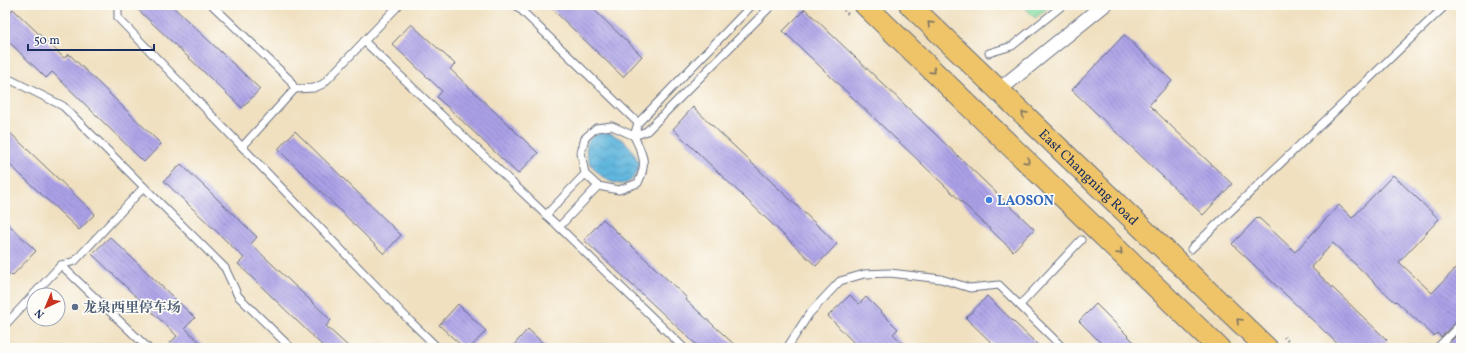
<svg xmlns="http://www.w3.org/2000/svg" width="1466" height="353" font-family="Vollkorn,'Noto Serif SC',serif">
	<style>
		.garden { fill: url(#garden-furrows); stroke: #528882 }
		.water { fill: url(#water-waves); stroke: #3e729e }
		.building { fill: url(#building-back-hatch) }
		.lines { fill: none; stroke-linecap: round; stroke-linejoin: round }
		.lane-casing { stroke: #666d80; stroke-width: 9 }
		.street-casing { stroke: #666d80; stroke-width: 16 }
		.primary-casing { stroke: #666d80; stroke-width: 23 }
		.path { stroke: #666d80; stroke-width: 2.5; stroke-dasharray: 1 3; stroke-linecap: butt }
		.lane { stroke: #fff; stroke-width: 7 }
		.street { stroke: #fff; stroke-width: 14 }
		.primary { stroke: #efc469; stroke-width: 21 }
		.oneway { stroke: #7a7263 }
		.shop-dot { fill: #3f7fe0; stroke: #fdfcf7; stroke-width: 1.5 }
		.service-dot { fill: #5c6f8a; stroke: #fdfcf7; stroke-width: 1.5 }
		.labels { text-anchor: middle; stroke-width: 3.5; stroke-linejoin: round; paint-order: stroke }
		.street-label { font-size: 14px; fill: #1b2f5e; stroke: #fdfcf7 }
		.shop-label { font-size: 14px; font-weight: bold; fill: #366cbe; stroke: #fdfcf7; text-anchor: start }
		.service-label { font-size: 14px; font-weight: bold; fill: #4e5e75; stroke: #fdfcf7; text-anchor: start }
	</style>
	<defs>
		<pattern id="garden-furrows" width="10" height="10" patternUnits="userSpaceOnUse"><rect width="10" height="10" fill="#88e1a5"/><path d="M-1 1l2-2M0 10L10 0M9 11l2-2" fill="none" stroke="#75c190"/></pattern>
		<pattern id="water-waves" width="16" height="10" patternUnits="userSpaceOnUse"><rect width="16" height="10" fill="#61b6dd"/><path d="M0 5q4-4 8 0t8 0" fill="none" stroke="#4f94b6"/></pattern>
		<pattern id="building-back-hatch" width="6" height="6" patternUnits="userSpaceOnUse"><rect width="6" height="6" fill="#aba0e7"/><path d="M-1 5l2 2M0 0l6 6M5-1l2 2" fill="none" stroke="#8a83be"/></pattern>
	</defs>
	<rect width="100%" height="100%" fill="#fdfcf7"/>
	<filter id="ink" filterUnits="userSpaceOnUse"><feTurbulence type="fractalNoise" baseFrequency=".025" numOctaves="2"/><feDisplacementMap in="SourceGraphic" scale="8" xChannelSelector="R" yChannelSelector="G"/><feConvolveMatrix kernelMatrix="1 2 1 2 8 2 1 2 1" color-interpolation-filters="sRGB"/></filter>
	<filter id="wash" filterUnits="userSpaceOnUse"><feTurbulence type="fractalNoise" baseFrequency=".012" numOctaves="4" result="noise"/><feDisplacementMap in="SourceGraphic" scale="16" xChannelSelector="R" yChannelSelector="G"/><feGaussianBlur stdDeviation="0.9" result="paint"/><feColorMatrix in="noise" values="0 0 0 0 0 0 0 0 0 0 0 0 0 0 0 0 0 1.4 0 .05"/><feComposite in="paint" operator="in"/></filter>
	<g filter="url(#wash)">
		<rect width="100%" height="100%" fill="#f0e0c0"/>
		<!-- garden -->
		<path class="garden" d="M1023,5h28l-16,13z"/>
		<!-- water -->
		<path class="water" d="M604,132c21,7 26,11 35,32 -2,7 -4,14 -11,18 -18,11 -56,-27 -36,-45 3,-2 8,-4 12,-5z"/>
		<g id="blocks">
			<!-- building -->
			<g class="building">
				<path d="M133,5h38l89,84 -18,19z"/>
				<path d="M548,5h41l53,51 -19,21z"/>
				<path d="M13,9l51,49 5,-4 92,90 -17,18 -92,-90 -6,6 -41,-40v-21z"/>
				<path d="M805,9l229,220 -21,22 -230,-220z"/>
				<path d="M411,24l44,40 -5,5 88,84 -20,21 -81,-77 5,-6 -50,-47z"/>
				<path d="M1124,35l48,46 -23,24 83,79 -29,31 -131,-125z"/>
				<path d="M693,107l144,137 -21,22 -143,-137z"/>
				<path d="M5,128l90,86 -16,16 -74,-70z"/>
				<path d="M295,131l106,104 -17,19 -106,-105z"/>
				<path d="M181,164l76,73 -6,7 80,76 -5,6 24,22h-25l-87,-84 6,-6 -80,-77z"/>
				<path d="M1393,175l46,44 -40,43 33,31 29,-30v56l-4,1 -16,17 -4,-4 -3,3 -38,-35 -1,1 -62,-59 -22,24 76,73 -8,8h-37l-110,-104 26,-27 37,35 44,-47 13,13z"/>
				<path d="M603,219l84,79 -1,2 52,48h-38l-116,-108z"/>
				<path d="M5,221l31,30 -24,25 -7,-6z"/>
				<path d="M110,237l85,81 -10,10 21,20h-41l12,-12 -85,-82z"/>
				<path d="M850,295l9,9 7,-7 32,32 -5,5 15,14h-49l-31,-32z"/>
				<path d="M987,296l54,52h-44l-31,-30z"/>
				<path d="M458,304l28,27 -16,17h-6l-25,-23z"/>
				<path d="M1096,304l44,44h-34l-27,-27z"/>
				<path d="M528,329l20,19h-37z"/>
				<path d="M1461,331v17h-8l-5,-4z"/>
			</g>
		</g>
	</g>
	<g filter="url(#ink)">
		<use href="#blocks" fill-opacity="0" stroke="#666d80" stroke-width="1"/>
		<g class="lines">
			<!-- lane casing -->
			<g class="lane-casing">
				<g id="lane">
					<path d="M121,5l-3,3v10l289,300 31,30"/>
					<path d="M212,5l77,74 6,10"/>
					<path d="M516,5l122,118 114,-118"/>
					<path d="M364,41l182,174"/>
					<path d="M989,53l23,-7 51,-41"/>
					<path d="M5,77l58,29 162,162 13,28 53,52"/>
					<path d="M638,123l-4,13 13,-5 125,-126"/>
					<path d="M612,126l22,10c9,19 14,27 4,47l-19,7 -21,-4 -13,-12 -4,-21 4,-15 11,-10z"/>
					<path d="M242,147l53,-58 19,-1 9,-4 76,-79"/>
					<path d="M585,174l-39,41 13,12 39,-41"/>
					<path d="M559,227l125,121"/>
					<path d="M1191,249l255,-244"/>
					<path d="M61,265l87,83"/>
					<path d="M1020,305l61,-65"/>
					<path d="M5,325l56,-60 14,-4 69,-74"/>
					<path d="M787,348l22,-34 31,-33 24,-7 26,-1 51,6 29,9 29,-3 64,63"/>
					<path d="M1437,348l24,-24"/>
				</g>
			</g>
			<!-- street casing -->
			<g class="street-casing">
				<path id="street" d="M999,90l105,-85"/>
			</g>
			<!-- primary casing -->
			<g class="primary-casing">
				<g id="primary">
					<path d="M865,5l354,343"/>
					<path id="s1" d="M910,5l357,343"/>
				</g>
			</g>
			<!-- path -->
			<g class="path">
				<path d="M838,5l10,9"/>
				<path d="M1284,337l11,11"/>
			</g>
			<!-- lane -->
			<use href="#lane" class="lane"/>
			<!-- street -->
			<use href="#street" class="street"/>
			<!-- primary -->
			<use href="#primary" class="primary"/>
		</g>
		<!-- one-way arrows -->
		<defs><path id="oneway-chevron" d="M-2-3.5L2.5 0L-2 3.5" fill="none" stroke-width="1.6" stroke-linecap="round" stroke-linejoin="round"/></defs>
		<g class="oneway">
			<use href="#oneway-chevron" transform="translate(930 24) rotate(-136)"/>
			<use href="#oneway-chevron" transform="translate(933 71) rotate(44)"/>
			<use href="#oneway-chevron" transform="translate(1024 114) rotate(-136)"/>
			<use href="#oneway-chevron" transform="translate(1027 161) rotate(44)"/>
			<use href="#oneway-chevron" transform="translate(1120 252) rotate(44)"/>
			<use href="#oneway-chevron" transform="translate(1239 321) rotate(-136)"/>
		</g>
	</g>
	<!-- markers -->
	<circle class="shop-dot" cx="989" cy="200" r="4"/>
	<circle class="service-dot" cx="75" cy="307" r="4"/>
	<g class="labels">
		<!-- street labels -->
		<g class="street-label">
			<text dy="5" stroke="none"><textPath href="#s1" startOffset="248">East Changning Road</textPath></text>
		</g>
		<!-- shop labels -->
		<g class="shop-label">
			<text x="997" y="205">LAOSON</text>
		</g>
		<!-- service labels -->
		<g class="service-label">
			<text x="83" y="312">龙泉西里停车场</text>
		</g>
	</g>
	<!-- margin -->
	<rect width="1466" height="353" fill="none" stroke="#fdfcf7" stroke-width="20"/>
	<!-- north arrow -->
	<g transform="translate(46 307) rotate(224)"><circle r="19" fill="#fdfcf7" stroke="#a3aaba"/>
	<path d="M0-3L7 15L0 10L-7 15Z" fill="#c8321e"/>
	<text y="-6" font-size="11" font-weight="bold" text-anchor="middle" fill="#1b2f5e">N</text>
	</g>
	<!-- scale -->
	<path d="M28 44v6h126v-6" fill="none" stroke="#1b2f5e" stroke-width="2"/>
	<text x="34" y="44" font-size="12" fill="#1b2f5e" stroke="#fdfcf7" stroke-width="3" paint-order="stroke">50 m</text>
</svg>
